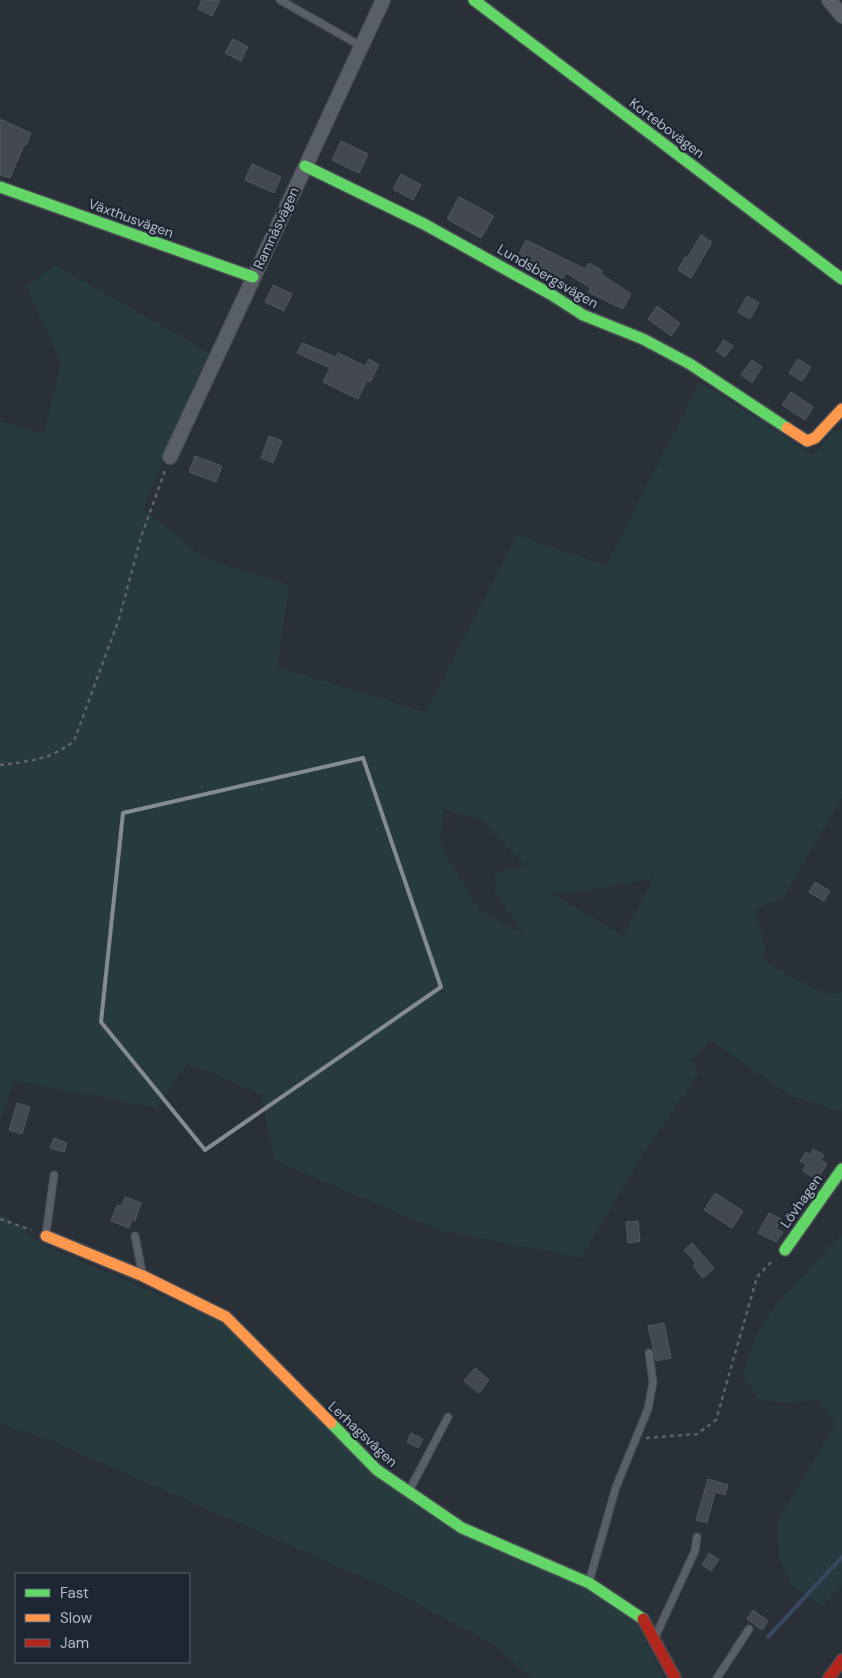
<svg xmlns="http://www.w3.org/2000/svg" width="842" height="1678" font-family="'DM Sans',sans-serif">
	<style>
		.green { fill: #273a3e; fill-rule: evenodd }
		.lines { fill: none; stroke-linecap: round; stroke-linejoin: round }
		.stream { stroke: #384963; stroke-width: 4 }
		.building { fill: #444950; stroke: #52575f }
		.lane-casing { stroke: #484c53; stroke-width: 9 }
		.street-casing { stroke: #484c53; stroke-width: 16 }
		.fast-casing { stroke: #484c53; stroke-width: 14 }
		.slow-casing { stroke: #484c53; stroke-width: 14 }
		.jam-casing { stroke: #484c53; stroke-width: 14 }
		.path { stroke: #5d636a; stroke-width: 2.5; stroke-dasharray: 4 4; stroke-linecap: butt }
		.lane { stroke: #5a5e66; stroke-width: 7 }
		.street { stroke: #5a5e66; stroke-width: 14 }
		.fast { stroke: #63d668; stroke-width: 11 }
		.slow { stroke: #ff974d; stroke-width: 11 }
		.jam { stroke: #b3261e; stroke-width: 11 }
		.marked { fill: none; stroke: #848b96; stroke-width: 4; stroke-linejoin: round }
		.labels { text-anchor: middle; stroke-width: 4.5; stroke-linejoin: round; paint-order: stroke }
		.street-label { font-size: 14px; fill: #b4bcc9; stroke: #1d2633 }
	</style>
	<rect width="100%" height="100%" fill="#2a3038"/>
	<!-- green -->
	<g class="green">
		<path d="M55,265l155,88 -67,155 61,50 85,27 -12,82 149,45 91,-177 89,30 94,-183 113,73 22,-25h7v368l-59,100 -28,12 11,38 -4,11 36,22 27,13 17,-2v120l-51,-16 -81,-56 -18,20 6,14 -62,91 -55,93 -140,-27 -166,-70 -14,-67 -74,-31 -30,45 -143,-27 -14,41v-701l44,13 17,-72 -35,-76zM444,809l38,11 44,47 -19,1 -12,8v16l28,41 -44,-23 -39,-65zM654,878l-31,58 -73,-44h32z"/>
		<path d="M0,1212l45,34 177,75 152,152 214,114 47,32 28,59h-131l-39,-34 -106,-56 -333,-146 -54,-18z"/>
		<path d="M842,1234v351l-20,21 -31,-21 -12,-27 -1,-37 58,-97 -18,-24 -35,3 -25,-4 -15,-24 14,-42 20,-29z"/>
	</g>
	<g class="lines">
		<!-- stream -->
		<path class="stream" d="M768,1637l74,-80"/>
	</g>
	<!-- building -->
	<g class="building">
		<path d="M202,0h18l-8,16 -14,-7z"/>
		<path d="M233,39l15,8 -7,14 -16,-8z"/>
		<path d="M0,119l31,14 -5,12h-2l-14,33 -10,-3z"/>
		<path d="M341,141l27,13 -9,19 -27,-13z"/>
		<path d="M252,164l29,13 -7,16 -29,-13z"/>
		<path d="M401,174l20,11 -8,15 -20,-11z"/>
		<path d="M459,197l35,19 -13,22 -34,-19z"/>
		<path d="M701,235l11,7 -21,36 -13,-8 7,-13 2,1z"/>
		<path d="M526,240l59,29 4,-6 14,8 -2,3 30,20 -8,15 -35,-17 3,-4 -25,-15 -4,7 -44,-24z"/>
		<path d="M273,285l19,9 -8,17 -19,-9z"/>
		<path d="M747,296l12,7 -9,16 -12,-7z"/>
		<path d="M657,306l23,17 -9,13 -23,-17z"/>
		<path d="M724,340l9,6 -8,11 -9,-6z"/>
		<path d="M302,343l34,14 2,-4 27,13 4,-7 10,6 -9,17 -3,-2 -9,19 -35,-17 7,-14 -33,-15z"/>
		<path d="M798,359l13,8 -9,14 -13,-8z"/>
		<path d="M752,360l10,7 -10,16 -11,-8z"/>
		<path d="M791,392l22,15 -8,13 -23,-15z"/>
		<path d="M269,436l13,5 -9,22 -12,-5z"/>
		<path d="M195,456l27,10 -6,16 -27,-10z"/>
		<path d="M815,882l15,9 -6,10 -15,-9z"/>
		<path d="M17,1103l13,4 -8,27 -13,-4z"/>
		<path d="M54,1138l13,5 -3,9 -14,-4z"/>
		<path d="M813,1149l11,6 -3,5 6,4 -10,16 -14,-9 3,-6 -6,-4 6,-9 4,3z"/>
		<path d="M715,1193l28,18 -11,17 -28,-18z"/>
		<path d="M125,1197l16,6 -6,18 -3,-2 -3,9 -18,-7 6,-16 5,1z"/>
		<path d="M769,1213l12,6 -5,10 7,3 -7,10 -18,-9z"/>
		<path d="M638,1221l2,20 -12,2 -2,-21z"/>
		<path d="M692,1243l22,25 -11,10 -10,-12 3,-3 -12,-13z"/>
		<path d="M664,1323l7,35 -15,3 -8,-35z"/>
		<path d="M475,1368l14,12 -10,13 -15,-12z"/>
		<path d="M411,1433l12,6 -5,9 -11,-6z"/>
		<path d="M708,1479l20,6 -3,10 -10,-3 -8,31 -11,-3z"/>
		<path d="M709,1553l10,7 -8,11 -9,-6z"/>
		<path d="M753,1610l15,11 -6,9 -15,-11z"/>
	</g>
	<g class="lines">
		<!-- lane casing -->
		<g class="lane-casing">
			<g id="lane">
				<path d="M280,0l81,46"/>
				<path d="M46,1234l8,-59"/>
				<path d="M135,1236l7,36"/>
				<path d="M410,1489l38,-72"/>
				<path d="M589,1582l27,-95 32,-78 5,-27 -4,-29"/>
				<path d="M656,1635l39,-84 2,-14"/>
				<path d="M717,1678l32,-49"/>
			</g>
		</g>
		<!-- street casing -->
		<g class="street-casing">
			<g id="street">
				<path d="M829,0l13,16"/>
				<path d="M170,457l213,-457"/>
			</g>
		</g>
		<!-- fast casing -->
		<g class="fast-casing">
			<g id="fast">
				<path d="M474,0l368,279"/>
				<path d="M305,166l119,58 128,71 31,20 60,24 47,25 97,64"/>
				<path d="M0,187l253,90"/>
				<path d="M785,1250l57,-81"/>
				<path d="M331,1423l46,47 85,58 127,55 54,36"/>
			</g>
		</g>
		<!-- slow casing -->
		<g class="slow-casing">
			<g id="slow">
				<path d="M787,428l20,13 8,-3 27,-29"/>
				<path d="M46,1236l97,40 83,41 105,106"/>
			</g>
		</g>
		<!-- jam casing -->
		<g class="jam-casing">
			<g id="jam">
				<path d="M643,1619l32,59"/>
				<path d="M829,1678l13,-18"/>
			</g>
		</g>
		<!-- path -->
		<g class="path">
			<path d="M0,765c30,-4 50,-5 74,-24l45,-122 22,-82 25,-69"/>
			<path d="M0,1219l31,11"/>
			<path d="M646,1438l51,-4 19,-14 41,-143 16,-17"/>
		</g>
		<!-- lane -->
		<use href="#lane" class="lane"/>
		<!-- street -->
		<use href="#street" class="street"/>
		<!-- fast -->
		<use href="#fast" class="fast"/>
		<!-- slow -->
		<use href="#slow" class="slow"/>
		<!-- jam -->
		<use href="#jam" class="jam"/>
	</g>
	<!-- marked area -->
	<path class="marked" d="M363,758l78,229 -236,163 -104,-128 22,-209z"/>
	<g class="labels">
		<!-- street labels -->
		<g class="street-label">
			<text transform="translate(667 128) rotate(37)" y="5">Kortebovägen</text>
			<text transform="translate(131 218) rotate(20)" y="5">Växthusvägen</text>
			<text transform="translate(276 228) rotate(-65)" y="5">Ramnåsvägen</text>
			<text transform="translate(548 276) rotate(30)" y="5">Lundsbergsvägen</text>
			<text transform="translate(801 1201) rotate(-55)" y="5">Lövhagen</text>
			<text transform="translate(363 1434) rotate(43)" y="5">Lerhagsvägen</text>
		</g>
	</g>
	<!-- legend -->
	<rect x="15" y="1573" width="175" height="90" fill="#1d2633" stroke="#59626f"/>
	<rect x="25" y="1589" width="25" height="8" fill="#63d668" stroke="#59626f"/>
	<text x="60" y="1598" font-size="15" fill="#b4bcc9">Fast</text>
	<rect x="25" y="1614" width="25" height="8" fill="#ff974d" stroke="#59626f"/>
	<text x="60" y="1623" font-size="15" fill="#b4bcc9">Slow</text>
	<rect x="25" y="1639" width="25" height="8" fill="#b3261e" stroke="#59626f"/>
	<text x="60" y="1648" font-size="15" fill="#b4bcc9">Jam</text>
</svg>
